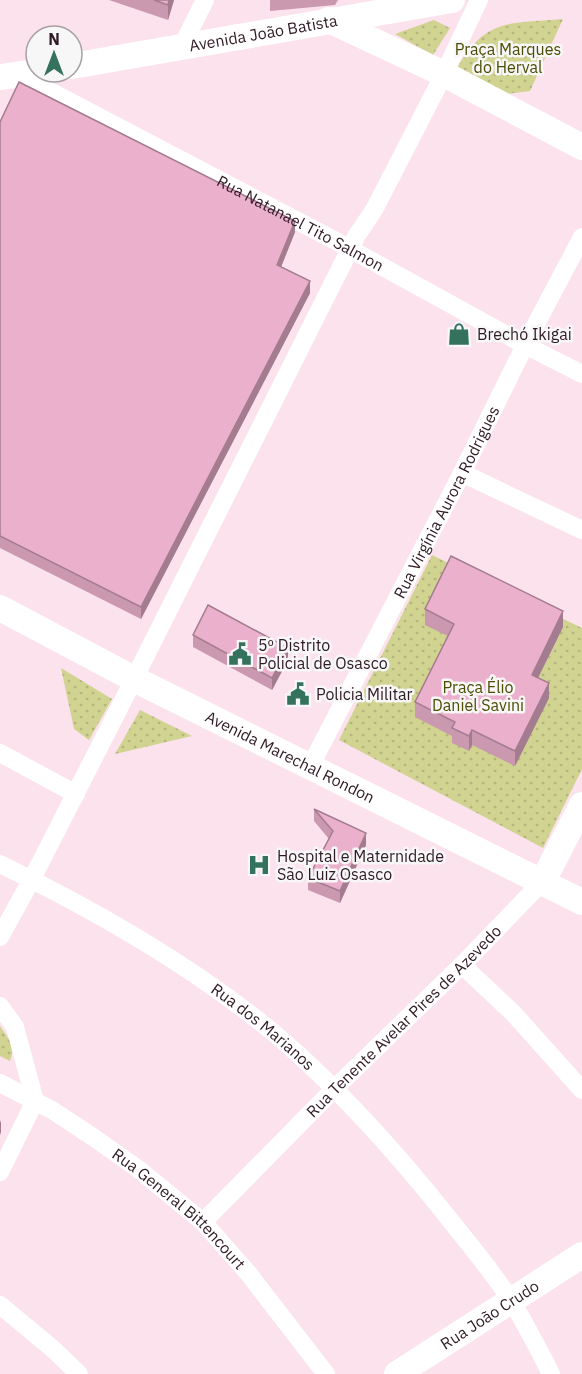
<svg xmlns="http://www.w3.org/2000/svg" width="582" height="1374" font-family="'IBM Plex Sans',sans-serif">
	<style>
		.green { fill: url(#green-dots) }
		.lines { fill: none; stroke-linecap: round; stroke-linejoin: round }
		.street { stroke: #fff; stroke-width: 18 }
		.secondary { stroke: #fff; stroke-width: 26 }
		.wall { fill: #ca98af }
		.shaded-wall { fill: #a47c8f }
		.building { fill: #ebb1cc; stroke: #a47c8f; stroke-width: 1.5 }
		.labels { text-anchor: middle; stroke-width: 5; stroke-linejoin: round; paint-order: stroke }
		.street-label { font-size: 16px; fill: #2f1a25; stroke: #f7f7f7 }
		.park-label { font-size: 16px; fill: #4c4c04; stroke: #f7f7f7 }
		.poi-label { font-size: 16px; fill: #2f1a25; stroke: #f7f7f7; text-anchor: start }
	</style>
	<defs>
		<pattern id="green-dots" width="8" height="8" patternUnits="userSpaceOnUse" patternTransform="scale(1.5)"><rect width="8" height="8" fill="#d1d391"/><path d="M2 2h.1M6 6h.1" fill="none" stroke="#b4b57d" stroke-width="1.8" stroke-linecap="round"/></pattern>
	</defs>
	<rect width="100%" height="100%" fill="#fbe2ed"/>
	<!-- green -->
	<g class="green">
		<path d="M563,19l-33,72 -25,3 -48,-26c29,-51 53,-44 106,-49z"/>
		<path d="M434,20l16,8 -17,27 -38,-21z"/>
		<path d="M432,555l150,73v141l-39,79 -204,-108z"/>
		<path d="M61,668l51,31 -23,41 -15,-11z"/>
		<path d="M140,710l52,26 -77,18z"/>
		<path d="M0,1026l14,21 -4,14 -10,-5z"/>
	</g>
	<g class="lines">
		<!-- street -->
		<g class="street">
			<path d="M181,48l24,-48"/>
			<path id="s1" d="M19,75l313,164 193,106 57,29"/>
			<path d="M462,473l120,57"/>
			<path d="M0,753l76,41"/>
			<path id="s2" d="M310,767l152,-294 63,-128 57,-108"/>
			<path id="s3" d="M0,864c99,48 197,104 281,175 61,53 115,113 165,176 22,28 47,57 66,87 14,23 27,48 39,72"/>
			<path d="M0,937l32,-58 102,-200 205,-408 18,-36 17,-25 70,-136 35,-74"/>
			<path d="M462,965l52,49 68,76"/>
			<path d="M0,1006l15,21 20,74 -35,71"/>
			<path id="s4" d="M0,1083l52,27 41,27 44,31 66,54 45,51 78,101"/>
			<path id="s5" d="M203,1222l132,-134 127,-123 81,-84"/>
			<path d="M0,1305l53,44 26,25"/>
		</g>
		<!-- secondary -->
		<g class="secondary">
			<path d="M329,20l115,54 138,73"/>
			<path id="s6" d="M72,66l380,-66"/>
			<path d="M0,77l36,-5"/>
			<path id="s7" d="M0,608l134,71 448,223"/>
			<path d="M543,881l39,-76"/>
			<path id="s8" d="M397,1374l185,-119"/>
		</g>
	</g>
	<!-- wall -->
	<g class="wall">
		<path d="M109,0h65l-6,20z"/>
		<path d="M270,0h68l-3,5 -65,6z"/>
		<path d="M0,122l295,110 -14,35 29,26 -169,326 -141,-71z"/>
		<path d="M425,609l138,18 -25,51 11,20 -34,68 -43,-21 -3,6 -17,-8v-7l-37,-19v-15l33,-66 -23,-11z"/>
		<path d="M193,635l95,25 -16,30 -79,-43z"/>
		<path d="M314,809l52,36 -26,58 -32,-13v-12l21,-39 -15,-18z"/>
	</g>
	<!-- shaded-wall -->
	<g class="shaded-wall">
		<path d="M169,0h5l-6,20v-15z"/>
		<path d="M295,221v11l-18,45v-12z"/>
		<path d="M310,281v12l-169,326v-12z"/>
		<path d="M563,611v16l-31,63v-15z"/>
		<path d="M288,648v12l-16,30v-12z"/>
		<path d="M549,683v15l-34,68v-15z"/>
		<path d="M472,730v15l-3,6v-15z"/>
		<path d="M366,833v12l-26,58v-12z"/>
		<path d="M1,1120v12l-1,3v-12z"/>
	</g>
	<!-- building -->
	<g class="building">
		<path d="M154,0h15l-1,5z"/>
		<path d="M19,82l276,139 -18,44 33,16 -169,326 -141,-71v-414z"/>
		<path d="M451,556l112,55 -31,64 17,8 -34,68 -43,-21 -3,6 -17,-8 3,-6 -40,-20 39,-78 -29,-15z"/>
		<path d="M208,605l80,43 -16,30 -79,-43z"/>
		<path d="M314,809l52,24 -26,58 -32,-13 25,-47z"/>
	</g>
	<!-- icons -->
	<defs>
		<g id="shop-bare" transform="scale(1.8)"><path d="M-5-2.5h2.3a2.7 3.5 0 0 1 5.4 0H5L5.5 6h-11ZM-1.5-2.5h3a1.5 2.3 0 0 0-3 0Z" fill="#34725d" stroke="#f7f7f7" stroke-width="2.5" paint-order="stroke"/></g>
		<g id="civic-bare" transform="scale(1.8)"><path d="M-.6-6.5H3V-4.5H.6V-3L4-1V1h2V6H-6V1h2V-1L-.6-3ZM-1.2 2.5V6h2.4V2.5Z" fill="#34725d" stroke="#f7f7f7" stroke-width="2.5" paint-order="stroke"/></g>
		<g id="hospital-bare" transform="scale(1.8)"><path d="M-5-5h3v3.5h4V-5h3V5h-3V1.5h-4V5h-3Z" fill="#34725d" stroke="#f7f7f7" stroke-width="2.5" paint-order="stroke"/></g>
	</defs>
	<g fill-rule="evenodd">
		<use href="#shop-bare" x="459" y="334"/>
		<use href="#civic-bare" x="240" y="654"/>
		<use href="#civic-bare" x="298" y="694"/>
		<use href="#hospital-bare" x="259" y="865"/>
	</g>
	<g class="labels">
		<!-- street labels -->
		<g class="street-label">
			<text dy="6" stroke="none"><textPath href="#s6" startOffset="194">Avenida João Batista</textPath></text>
			<text dy="6" stroke="none"><textPath href="#s1" startOffset="318">Rua Natanael Tito Salmon</textPath></text>
			<text dy="6" stroke="none"><textPath href="#s2" startOffset="298">Rua Virgínia Aurora Rodrigues</textPath></text>
			<text dy="6" stroke="none"><textPath href="#s7" startOffset="326">Avenida Marechal Rondon</textPath></text>
			<text dy="6" stroke="none"><textPath href="#s5" startOffset="284">Rua Tenente Avelar Pires de Azevedo</textPath></text>
			<text dy="6" stroke="none"><textPath href="#s3" startOffset="310">Rua dos Marianos</textPath></text>
			<text dy="6" stroke="none"><textPath href="#s4" startOffset="220">Rua General Bittencourt</textPath></text>
			<text dy="6" stroke="none"><textPath href="#s8" startOffset="110">Rua João Crudo</textPath></text>
		</g>
		<!-- park labels -->
		<g class="park-label">
			<text x="508" y="55">Praça Marques<tspan x="508" dy="18">do Herval</tspan></text>
			<text x="478" y="693">Praça Élio<tspan x="478" dy="18">Daniel Savini</tspan></text>
		</g>
		<!-- poi labels -->
		<g class="poi-label">
			<text x="477" y="340">Brechó Ikigai</text>
			<text x="258" y="651">5º Distrito<tspan x="258" dy="18">Policial de Osasco</tspan></text>
			<text x="316" y="700">Policia Militar</text>
			<text x="277" y="862">Hospital e Maternidade<tspan x="277" dy="18">São Luiz Osasco</tspan></text>
		</g>
	</g>
	<!-- north arrow -->
	<g transform="translate(54 54)"><circle r="28" fill="#f7f7f7" stroke="#a79fa3" stroke-width="1.5"/>
	<path d="M0-4.5L10 22L0 15L-10 22Z" fill="#34725d"/>
	<text y="-9" font-size="16" font-weight="bold" text-anchor="middle" fill="#2f1a25">N</text>
	</g>
</svg>
